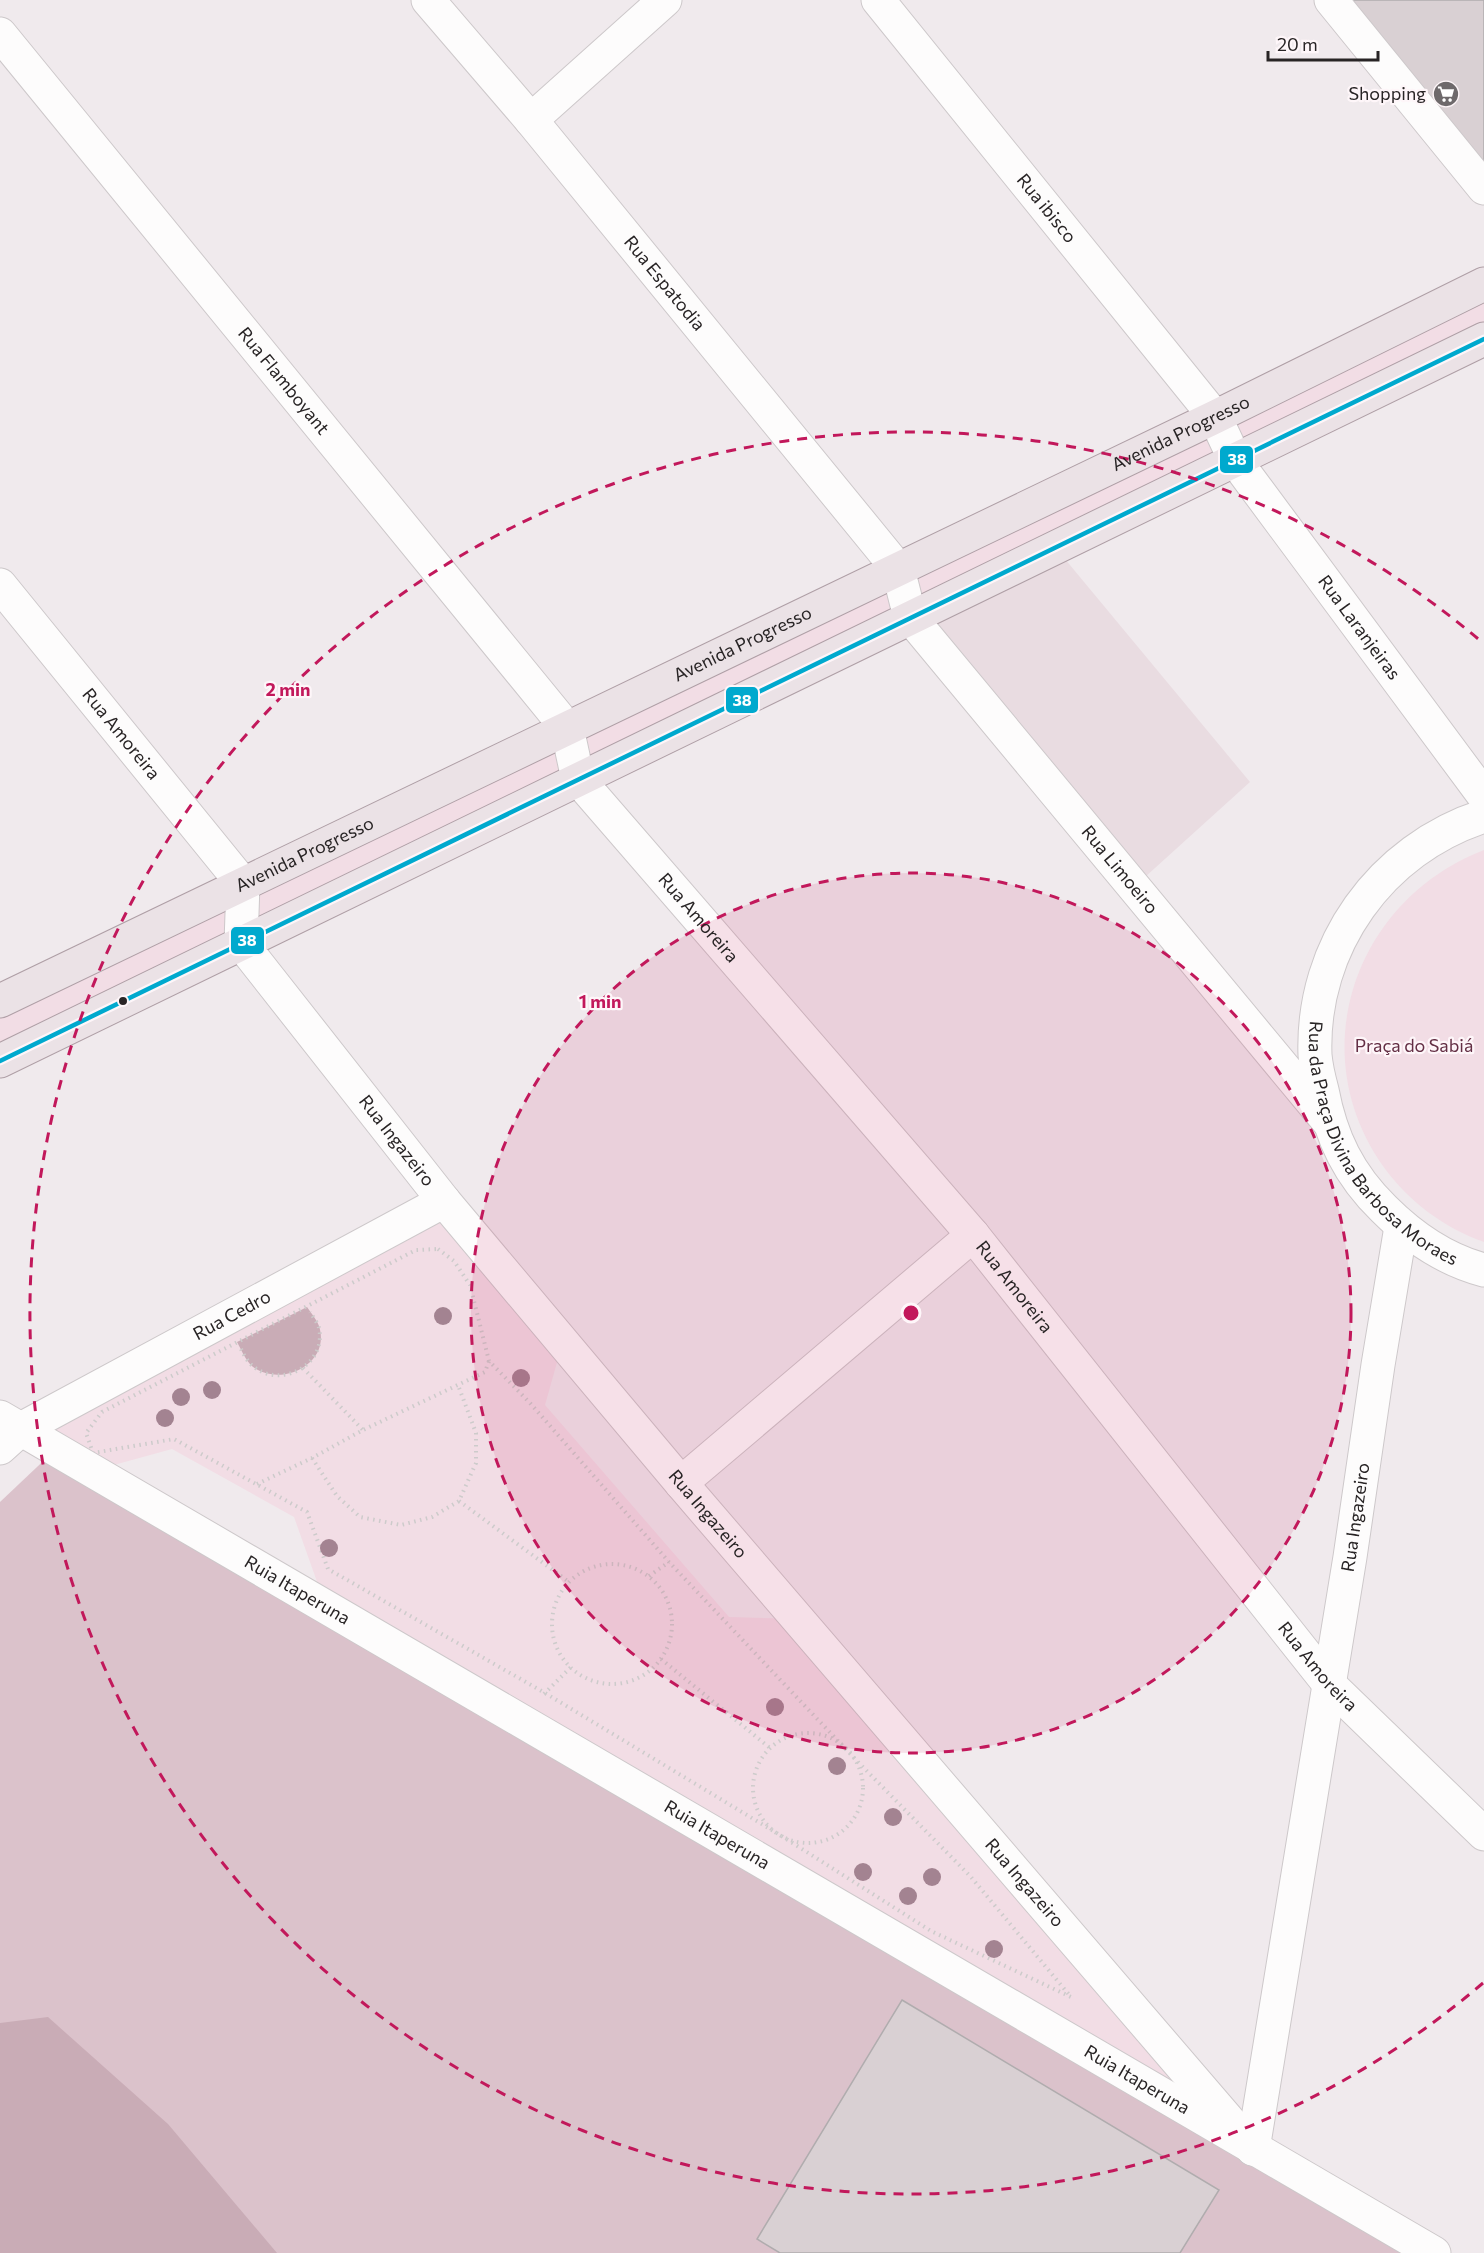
<svg xmlns="http://www.w3.org/2000/svg" width="1484" height="2253" font-family="Commissioner,sans-serif">
	<style>
		.built { fill: #e9dce1 }
		.green { fill: #f2dde5 }
		.forest { fill: #dbc2cb }
		.water { fill: #c9acb6 }
		.building { fill: #d9d0d3; stroke: #b0acae; stroke-width: 1.5 }
		.lines { fill: none; stroke-linecap: round; stroke-linejoin: round }
		.minor-casing { stroke: #cdc8ca; stroke-width: 35 }
		.major-casing { stroke: #af9fa6; stroke-width: 35 }
		.path { stroke: #cdcbcb; stroke-width: 4; stroke-dasharray: 1.5 4.5; stroke-linecap: butt }
		.minor { stroke: #fdfcfc; stroke-width: 33 }
		.major { stroke: #ebe2e6; stroke-width: 33 }
		.bus-1-casing { stroke: #fef6f9; stroke-width: 9 }
		.bus-1 { stroke: #00a9ce; stroke-width: 4.5 }
		.tree { fill: #a38391 }
		.ring { fill: none; stroke: #c2185b; stroke-width: 3; stroke-dasharray: 10 8 }
		.bus-dot { fill: #282425; stroke: #fef6f9; stroke-width: 2 }
		.labels { text-anchor: middle; stroke-width: 4.5; stroke-linejoin: round; paint-order: stroke }
		.poi-label { font-size: 18px; fill: #282425; stroke: #fef6f9; text-anchor: end }
		.street-label { font-size: 18px; fill: #282425; stroke: #fef6f9 }
		.park-label { font-size: 18px; fill: #642f45; stroke: #fef6f9 }
		.centre { fill: #c2185b; stroke: #fef6f9; stroke-width: 3 }
		.ring-label { font-size: 18px; text-anchor: middle; font-weight: bold; fill: #c2185b; stroke: #fef6f9; stroke-width: 4.5; stroke-linejoin: round; paint-order: stroke }
		.line-badge { stroke: #fef6f9; stroke-width: 2 }
		.badge-label { font-size: 16px; text-anchor: middle; font-weight: bold; fill: #fff }
	</style>
	<rect width="100%" height="100%" fill="#f0eaed"/>
	<!-- built -->
	<path class="built" d="M1055,547l195,235 -116,105 -224,-270z"/>
	<!-- green -->
	<g class="green">
		<path d="M1484,284v55l-1484,722v-60z"/>
		<path d="M1484,850v392c-40,-14 -76,-41 -101,-76 -81,-115 -28,-266 101,-316z"/>
		<path d="M444,1201l119,140 -18,64 184,212 70,2 454,530 -927,-542 -32,-90 -122,-68 -80,22 -71,-42z"/>
	</g>
	<!-- forest -->
	<path class="forest" d="M56,1449l1378,804h-1434v-751z"/>
	<!-- water -->
	<g class="water">
		<path d="M307,1307c4,6 10,13 12,19 12,37 -35,60 -63,43 -9,-5 -14,-18 -19,-27z"/>
		<path d="M48,2017l120,107 109,129h-277v-230z"/>
	</g>
	<!-- building -->
	<g class="building">
		<path d="M1331,0h153v188z"/>
		<path d="M902,2000l317,190 -39,63h-400l-23,-14z"/>
	</g>
	<g class="lines">
		<!-- minor casing -->
		<g class="minor-casing">
			<g id="minor">
				<path id="s1" d="M428,0l103,120 367,449 12,48 418,504"/>
				<path id="s2" d="M878,0l337,417 20,43 249,336"/>
				<path d="M1331,0l153,188"/>
				<path id="s3" d="M0,34l567,694 11,51 395,456 356,449 155,150"/>
				<path d="M531,120l134,-120"/>
				<path id="s4" d="M0,585l243,299 -2,59 203,258 237,282 572,666"/>
				<path id="s5" d="M1484,816c-103,33 -173,130 -169,239 1,11 4,24 7,35 9,48 27,85 62,119 28,28 62,51 100,61"/>
				<path id="s6" d="M0,1417l1434,836"/>
				<path id="s7" d="M0,1448l21,-19 423,-228"/>
				<path d="M681,1483l292,-248"/>
				<path id="s8" d="M1253,2149l97,-592 28,-192 23,-138"/>
			</g>
		</g>
		<!-- major casing -->
		<g class="major-casing">
			<g id="major">
				<path id="s9" d="M0,1001l1215,-584 269,-133"/>
				<path d="M0,1061l1484,-722"/>
			</g>
		</g>
		<!-- path -->
		<g class="path">
			<path d="M438,1249l16,12 16,24 19,76 41,42 139,159 187,198 115,117 100,120 -140,-66 -151,-96 -235,-142 -217,-124 -21,-57 -133,-73 -81,14 -7,-20 16,-21 314,-162z"/>
			<path d="M241,1349c3,6 7,14 13,18 28,22 73,-3 65,-39 -1,-5 -6,-11 -9,-16"/>
			<path d="M303,1368l60,62"/>
			<path d="M312,1458l25,38 23,21 41,8 31,-8 27,-16 17,-38v-30l-18,-48"/>
			<path d="M257,1484l55,-26 51,-28 122,-58 4,-11"/>
			<path d="M459,1501l110,81"/>
			<circle cx="612" cy="1624" r="60"/>
			<path d="M649,1576l20,-14"/>
			<path d="M661,1659l109,89"/>
			<path d="M544,1694l27,-27"/>
			<circle cx="808" cy="1788" r="55"/>
		</g>
		<!-- minor -->
		<use href="#minor" class="minor"/>
		<!-- major -->
		<use href="#major" class="major"/>
		<!-- bus-1 casing -->
		<g class="bus-1-casing">
			<path id="bus-1" d="M0,1061l1484,-722"/>
		</g>
		<!-- bus-1 -->
		<use href="#bus-1" class="bus-1"/>
	</g>
	<!-- trees -->
	<g class="tree">
		<circle cx="443" cy="1316" r="9"/>
		<circle cx="521" cy="1378" r="9"/>
		<circle cx="212" cy="1390" r="9"/>
		<circle cx="181" cy="1397" r="9"/>
		<circle cx="165" cy="1418" r="9"/>
		<circle cx="329" cy="1548" r="9"/>
		<circle cx="775" cy="1707" r="9"/>
		<circle cx="837" cy="1766" r="9"/>
		<circle cx="893" cy="1817" r="9"/>
		<circle cx="863" cy="1872" r="9"/>
		<circle cx="932" cy="1877" r="9"/>
		<circle cx="908" cy="1896" r="9"/>
		<circle cx="994" cy="1949" r="9"/>
	</g>
	<!-- distance rings -->
	<circle cx="911" cy="1313" r="440" fill="#c2185b" fill-opacity=".12"/>
	<g class="ring">
		<circle cx="911" cy="1313" r="440"/>
		<path d="M1483 1983A881 881 0 1 1 1483 643"/>
	</g>
	<!-- icons -->
	<defs>
		<g id="supermarket-disc" transform="scale(1.35)"><circle r="9.5" fill="#6e696b" stroke="#fef6f9"/><path d="M-6-5.5h2.5l.6 2H6L4.5 2H-2.5L-4.4-4H-6ZM-1.5 3.2a1.3 1.3 0 1 0 .1 0ZM3 3.2a1.3 1.3 0 1 0 .1 0Z" fill="#fff"/></g>
	</defs>
	<g fill-rule="evenodd">
		<use href="#supermarket-disc" x="1446" y="94"/>
	</g>
	<!-- markers -->
	<circle class="bus-dot" cx="123" cy="1001" r="5"/>
	<g class="labels">
		<!-- poi labels -->
		<g class="poi-label">
			<text x="1426" y="100">Shopping</text>
		</g>
		<!-- street labels -->
		<g class="street-label">
			<text dy="6" stroke="none"><textPath href="#s2" startOffset="268">Rua ibisco</textPath></text>
			<text dy="6" stroke="none"><textPath href="#s1" startOffset="369">Rua Espatodia</textPath></text>
			<text dy="6" stroke="none"><textPath href="#s3" startOffset="448">Rua Flamboyant</textPath></text>
			<text dy="6" stroke="none"><textPath href="#s9" startOffset="1310">Avenida Progresso</textPath></text>
			<text dy="6" stroke="none"><textPath href="#s2" startOffset="792">Rua Laranjeiras</textPath></text>
			<text dy="6" stroke="none"><textPath href="#s9" startOffset="824">Avenida Progresso</textPath></text>
			<text dy="6" stroke="none"><textPath href="#s4" startOffset="192">Rua Amoreira</textPath></text>
			<text dy="6" stroke="none"><textPath href="#s9" startOffset="338">Avenida Progresso</textPath></text>
			<text dy="6" stroke="none"><textPath href="#s1" startOffset="1116">Rua Limoeiro</textPath></text>
			<text dy="6" stroke="none"><textPath href="#s3" startOffset="1132">Rua Amoreira</textPath></text>
			<text dy="6" stroke="none"><textPath href="#s5" startOffset="428">Rua da Praça Divina Barbosa Moraes</textPath></text>
			<text dy="6" stroke="none"><textPath href="#s4" startOffset="696">Rua Ingazeiro</textPath></text>
			<text dy="6" stroke="none"><textPath href="#s3" startOffset="1618">Rua Amoreira</textPath></text>
			<text dy="6" stroke="none"><textPath href="#s7" startOffset="268">Rua Cedro</textPath></text>
			<text dy="6" stroke="none"><textPath href="#s4" startOffset="1182">Rua Ingazeiro</textPath></text>
			<text dy="6" stroke="none"><textPath href="#s8" startOffset="640">Rua Ingazeiro</textPath></text>
			<text dy="6" stroke="none"><textPath href="#s6" startOffset="344">Ruia Itaperuna</textPath></text>
			<text dy="6" stroke="none"><textPath href="#s3" startOffset="2104">Rua Amoreira</textPath></text>
			<text dy="6" stroke="none"><textPath href="#s6" startOffset="830">Ruia Itaperuna</textPath></text>
			<text dy="6" stroke="none"><textPath href="#s4" startOffset="1668">Rua Ingazeiro</textPath></text>
			<text dy="6" stroke="none"><textPath href="#s6" startOffset="1316">Ruia Itaperuna</textPath></text>
		</g>
		<!-- park labels -->
		<g class="park-label">
			<text x="1414" y="1052">Praça do Sabiá</text>
		</g>
	</g>
	<circle cx="911" cy="1313" r="9" class="centre"/>
	<g class="ring-label">
		<text x="288" y="696">2 min</text>
		<text x="600" y="1008">1 min</text>
	</g>
	<g class="line-badge">
		<rect x="1219" y="445" width="35" height="29" rx="6" fill="#00a9ce"/>
		<rect x="725" y="686" width="34" height="28" rx="6" fill="#00a9ce"/>
		<rect x="230" y="926" width="35" height="29" rx="6" fill="#00a9ce"/>
	</g>
	<g class="badge-label">
		<text x="1237" y="465">38</text>
		<text x="742" y="706">38</text>
		<text x="247" y="946">38</text>
	</g>
	<!-- scale -->
	<path d="M1268 51v9h110v-9" fill="none" stroke="#282425" stroke-width="3"/>
	<text x="1277" y="51" font-size="18" fill="#282425" stroke="#fef6f9" stroke-width="4.5" paint-order="stroke">20 m</text>
</svg>
